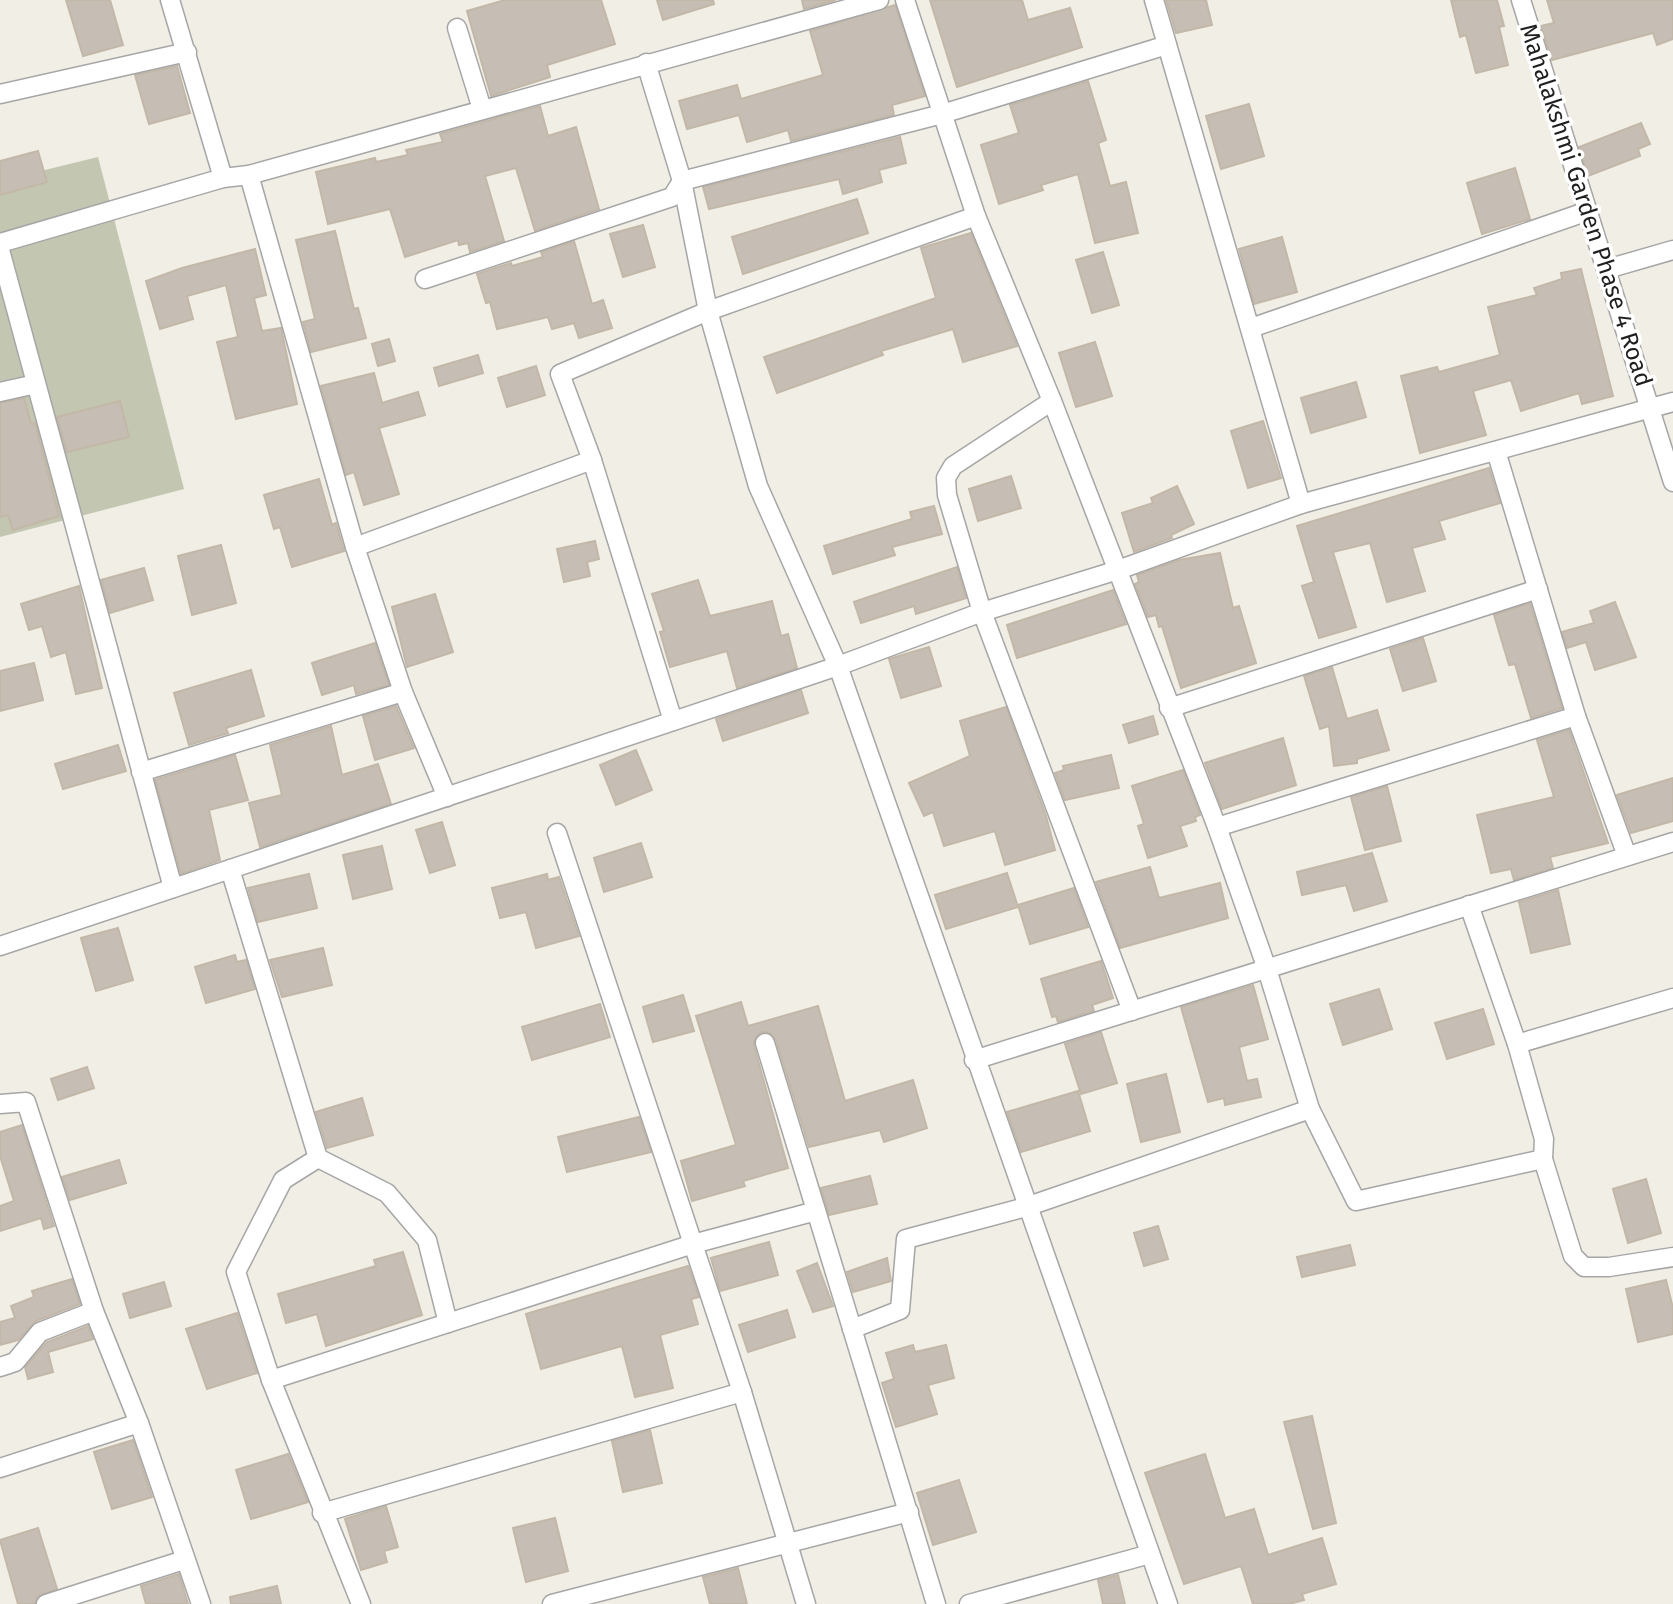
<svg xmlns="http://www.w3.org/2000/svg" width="1673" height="1604" font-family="'Fira Sans',sans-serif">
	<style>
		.construction { fill: #c3c6b0 }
		.building { fill: #c6beb4; stroke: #c3b7a7; stroke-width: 2 }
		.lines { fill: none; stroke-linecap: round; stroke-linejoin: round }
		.street-casing { stroke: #a6a6a6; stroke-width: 21 }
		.street { stroke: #fff; stroke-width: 18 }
		.labels { text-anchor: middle; stroke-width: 7; stroke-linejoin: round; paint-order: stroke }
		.street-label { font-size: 24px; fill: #1f1f1f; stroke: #fff }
	</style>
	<rect width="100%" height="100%" fill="#f0eee5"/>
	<!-- construction -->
	<path class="construction" d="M98,157l86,332 -184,48v-356z"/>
	<!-- building -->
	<g class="building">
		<path d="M66,0h44l13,45 -40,11z"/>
		<path d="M505,0h96l14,44 -68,21 3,12 -59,19 -24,-85z"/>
		<path d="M657,0h56l1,4 -51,16z"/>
		<path d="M802,0h34l-32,9z"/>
		<path d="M930,0h92l6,20 42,-12 12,39 -125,40z"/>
		<path d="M1166,0h40l6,25 -36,8z"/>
		<path d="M1451,0h46l7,26 -5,1 9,38 -32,8 -10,-38 -6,2z"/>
		<path d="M1547,0h126v39l-16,6 -4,-12 -101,27 -11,-34 13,-3z"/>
		<path d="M895,5l30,91 -33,9 2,10 -103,26 -3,-11 -41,12 -8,-27 -52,14 -8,-28 58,-16 4,14 82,-24 -13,-44z"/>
		<path d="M177,66l13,47 -41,11 -14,-49z"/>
		<path d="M1088,81l18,59 -8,3 12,43 16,-4 12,51 -43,10 -17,-69 -37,11 2,5 -44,14 -18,-59 38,-12 -9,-28z"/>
		<path d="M1249,104l15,52 -43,13 -15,-53z"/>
		<path d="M540,106l8,30 28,-9 23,82 -64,22 -19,-63 -31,8 19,65 -34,11 -2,-9 -9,2 -1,-5 -53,17 -15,-48 -62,15 -12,-52 59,-14 1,4 32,-7 -2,-5 37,-8 -3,-8z"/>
		<path d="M1641,123l9,21 -12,5 2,7 -52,20 -9,-29z"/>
		<path d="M900,137l6,26 -27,7 3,12 -39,12 -4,-15 -130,30 -6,-22z"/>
		<path d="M38,151l9,31 -47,13v-34z"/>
		<path d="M1515,168l15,51 -48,15 -15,-51z"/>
		<path d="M857,199l11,34 -125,41 -11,-37z"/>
		<path d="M643,225l12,42 -32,10 -13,-43z"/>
		<path d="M335,231l19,78 4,-1 8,30 -55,14 -8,-30 12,-3 -19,-79z"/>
		<path d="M971,233l46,113 -54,16 -10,-33 -72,22 2,4 -106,38 -13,-36 172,-59 -15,-50z"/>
		<path d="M1282,237l15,55 -43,12 -15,-55z"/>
		<path d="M574,241l18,63 11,-4 9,28 -33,10 -5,-15 -22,6 -4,-12 -51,12 -7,-27 -4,1 -9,-29 34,-11 1,3 31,-9 -2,-5z"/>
		<path d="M255,249l11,46 -12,3 8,33 19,-3 16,76 -61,15 -19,-77 21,-5 -12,-52 -39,11 6,23 -33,10 -14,-48 36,-13z"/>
		<path d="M1103,252l16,53 -27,8 -16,-53z"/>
		<path d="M1581,269l32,127 -31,8 -3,-11 -58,18 -10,-31 -38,11 13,44 -66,18 -19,-77 36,-9 2,5 61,-17 -12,-48 49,-12 -3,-7 28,-9 -1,-6z"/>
		<path d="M389,339l6,22 -17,5 -6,-22z"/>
		<path d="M1095,342l17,54 -36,11 -17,-54z"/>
		<path d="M478,355l5,18 -44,13 -5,-18z"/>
		<path d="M536,366l9,29 -38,12 -9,-29z"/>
		<path d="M374,373l8,30 36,-11 7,23 -46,13 20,66 -35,11 -10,-33 -8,3 -25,-89z"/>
		<path d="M1356,382l10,35 -55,16 -10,-35z"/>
		<path d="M24,398l7,26 4,-1 24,93 -46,14 -5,-15 -8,2v-114z"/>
		<path d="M120,401l9,36 -62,15 -10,-35z"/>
		<path d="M1263,421l18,57 -33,10 -17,-57z"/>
		<path d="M1489,468l11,35 -61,18 6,18 -33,9 13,43 -38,11 -17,-59 -37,9 23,75 -37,11 -17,-52 12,-4 -17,-56z"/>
		<path d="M1011,476l10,32 -43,13 -9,-32z"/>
		<path d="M319,479l13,46 4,-2 8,28 -52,16 -12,-40 -6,2 -10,-34z"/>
		<path d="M1177,486l17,38 -23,11 1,3 -38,14 -12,-39 31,-10 -2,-5z"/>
		<path d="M934,506l8,28 -50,13 3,8 -62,19 -9,-28 88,-27 -2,-7z"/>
		<path d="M595,541l4,18 -12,3 3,14 -26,6 -7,-33z"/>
		<path d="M221,545l15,58 -44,12 -14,-59z"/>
		<path d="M1220,553l13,55 6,-2 17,57 -75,25 -19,-62 -3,1 -3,-12 -8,2 -13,-33 4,-2 -2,-7 42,-15z"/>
		<path d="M957,567l9,31 -50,16 -2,-8 -53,17 -7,-21z"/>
		<path d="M144,568l9,32 -43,13 -9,-33z"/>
		<path d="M698,580l12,36 62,-15 9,35 7,-2 9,34 -60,20 -10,-37 -57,16 -10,-35 4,-1 -12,-37z"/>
		<path d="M79,586l23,102 -26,6 -10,-42 -15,5 -9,-31 -13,4 -8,-26z"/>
		<path d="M1113,590l13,34 -109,34 -10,-33z"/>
		<path d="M435,594l18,58 -46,15 -15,-60z"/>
		<path d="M1615,602l21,55 -41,13 -9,-28 -19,6 -5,-16 32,-9 -4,-12z"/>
		<path d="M1530,603l32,105 -31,10 -16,-54 -6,1 -15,-50z"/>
		<path d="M1423,638l13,43 -33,10 -13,-42z"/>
		<path d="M375,643l14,42 -33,9 -2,-9 -32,10 -10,-32z"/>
		<path d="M929,647l12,39 -40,12 -12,-39z"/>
		<path d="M34,663l9,37 -43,11v-40z"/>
		<path d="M1332,667l15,52 30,-9 12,40 -32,9v4l-23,3 -5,-40 -9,3 -16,-53z"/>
		<path d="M251,670l13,46 -38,12 2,5 -39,12 -15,-52z"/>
		<path d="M801,690l7,23 -85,28 -7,-22z"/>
		<path d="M396,706l18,42 -39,12 -12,-44z"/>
		<path d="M1006,707l40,109 9,34 -50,15 -10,-34 -51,15 -11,-34 -9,4 -15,-33 61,-27 -10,-35z"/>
		<path d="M1153,716l5,18 -29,9 -6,-18z"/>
		<path d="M331,726l11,49 36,-11 13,40 -131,43 -11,-44 33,-8 -12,-50z"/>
		<path d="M1569,730l39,113 -58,14 3,11 -39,12 -3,-11 -20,4 -14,-58 77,-18 -17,-57z"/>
		<path d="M1283,738l13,47 -74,24 -17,-46z"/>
		<path d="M118,745l8,26 -63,18 -8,-25z"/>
		<path d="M636,750l16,40 -36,15 -16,-40z"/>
		<path d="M235,755l13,45 -39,10 11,50 -39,14 -26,-94z"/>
		<path d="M1111,755l8,33 -54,12 -10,-27 9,-3 -1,-4z"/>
		<path d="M1183,770l17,45 -5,2 1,4 -16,5 7,20 -39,12 -10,-32 6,-2 -12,-38z"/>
		<path d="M1673,778v43l-42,12 -14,-38z"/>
		<path d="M1387,786l14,55 -36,9 -14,-53z"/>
		<path d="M442,822l13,43 -25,8 -14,-43z"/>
		<path d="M641,843l11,34 -48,15 -10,-34z"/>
		<path d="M382,846l10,43 -39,10 -10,-44z"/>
		<path d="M1372,853l15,48 -33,10 -8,-26 -44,10 -5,-23z"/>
		<path d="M1150,867l9,31 61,-15 8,35 -108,30 -24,-66z"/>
		<path d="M1007,873l11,34 -72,22 -11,-34z"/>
		<path d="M309,874l8,34 -59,14 -10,-34z"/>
		<path d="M547,874l1,6 11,-3 20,59 -43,12 -10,-36 -26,6 -8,-30z"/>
		<path d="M1074,888l14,39 -58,17 -12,-39z"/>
		<path d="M1558,890l12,54 -39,9 -12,-51z"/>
		<path d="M118,928l15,52 -37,11 -15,-53z"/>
		<path d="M323,948l9,37 -50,12 -12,-37z"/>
		<path d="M235,955l2,7 9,-2 9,29 -49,14 -11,-36z"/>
		<path d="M1101,961l12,37 -21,7 2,6 -36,11 -2,-6 -4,1 -11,-38z"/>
		<path d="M1253,985l15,54 -29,8 8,34 10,-2 4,18 -36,8 -1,-7 -16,4 -27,-95z"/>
		<path d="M1379,989l13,40 -49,16 -13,-41z"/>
		<path d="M683,995l11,36 -41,11 -10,-35z"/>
		<path d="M741,1002l7,24 70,-20 27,95 68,-21 14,48 -43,14 -4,-12 -71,17 -33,-107 -8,-8h-7l-7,8v6l34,122 -45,13 2,5 -53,15 -11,-40 55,-16 -40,-129z"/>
		<path d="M600,1004l10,33 -78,23 -10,-33z"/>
		<path d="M1483,1009l11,35 -47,15 -12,-36z"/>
		<path d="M1101,1032l16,51 -36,11 -16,-50z"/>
		<path d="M87,1067l7,21 -36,12 -7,-21z"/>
		<path d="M1166,1074l14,58 -39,10 -14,-58z"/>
		<path d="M1078,1091l12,40 -69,21 -14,-40z"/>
		<path d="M362,1098l11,37 -46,13 -11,-36z"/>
		<path d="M639,1117l12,35 -84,20 -9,-35z"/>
		<path d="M22,1125l32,101 -10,3 -3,-11 -41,13v-25l14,-5 -14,-45v-24z"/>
		<path d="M119,1160l7,23 -56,17 -8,-23z"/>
		<path d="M870,1176l7,28 -48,11 -8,-27z"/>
		<path d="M1646,1179l15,54 -33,10 -15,-54z"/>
		<path d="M1158,1226l10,33 -24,7 -10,-33z"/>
		<path d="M769,1242l9,33 -58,16 -9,-33z"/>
		<path d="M1350,1245l5,20 -53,12 -5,-20z"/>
		<path d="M403,1252l19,63 -96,31 -9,-32 -31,9 -8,-29 98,-28 -2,-6z"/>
		<path d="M887,1258l4,23 -38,11 -6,-20z"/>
		<path d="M817,1263l16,43 -20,6 -16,-41z"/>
		<path d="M688,1266l11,31 -8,2 7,25 -38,11 13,53 -38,9 -13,-51 -81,23 -15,-55z"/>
		<path d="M72,1279l8,25 -44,17 -18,19 -18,5v-23l15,-4 -4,-12 23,-9 -2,-6z"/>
		<path d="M1666,1280l7,28v26l-35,8 -12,-53z"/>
		<path d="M164,1282l7,24 -41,12 -7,-24z"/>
		<path d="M787,1310l8,27 -47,15 -9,-27z"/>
		<path d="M237,1313l20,60 -50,16 -21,-60z"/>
		<path d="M88,1326l5,13 -45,13 5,20 -25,7 -3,-12 22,-25z"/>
		<path d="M913,1345l2,7 31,-7 8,33 -26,7 9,29 -41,13 -14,-44 12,-4 -8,-26z"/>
		<path d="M1312,1416l24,107 -23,6 -29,-107z"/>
		<path d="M650,1430l12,53 -39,9 -11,-51z"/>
		<path d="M133,1440l19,57 -40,12 -18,-57z"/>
		<path d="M288,1454l20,48 -57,17 -15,-49z"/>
		<path d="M1205,1454l20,64 29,-9 14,46 54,-17 14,46 -34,10 2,6 -15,4h-36l-12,-38 -57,18 -39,-111z"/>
		<path d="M959,1480l17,52 -43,13 -16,-52z"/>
		<path d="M386,1506l12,41 -14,4 3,11 -26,8 -16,-51z"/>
		<path d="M555,1518l13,53 -42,11 -13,-54z"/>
		<path d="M38,1528l19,61 -19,7 -3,8h-17l-18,-64z"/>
		<path d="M738,1568l9,36h-37l-7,-27z"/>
		<path d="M179,1574l9,30h-42l-5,-18z"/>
		<path d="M1118,1575l7,29h-22l-5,-24z"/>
		<path d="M277,1586l4,18h-50l-1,-7z"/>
	</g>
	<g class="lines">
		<!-- street casing -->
		<g class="street-casing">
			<g id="street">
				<path d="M170,0l53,178"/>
				<path d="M905,0l71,216 76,185 165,426 50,142 43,140 46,92 187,-42"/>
				<path d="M1154,0l147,504"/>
				<path d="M1521,0l152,482"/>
				<path d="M457,28l25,81"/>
				<path d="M646,63l36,118 26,130 50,175 80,180 330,938"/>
				<path d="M0,94l187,-42"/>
				<path d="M249,175l106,372 48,145 44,105"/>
				<path d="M0,243l223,-65 26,-3 630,-175"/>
				<path d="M0,250l173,638"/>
				<path d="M1607,269l66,-19"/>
				<path d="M425,279l247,-82 10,-16 260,-67 225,-69"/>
				<path d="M1251,328l337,-117"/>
				<path d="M0,392l36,-8"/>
				<path d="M1052,401l-99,65 -7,12 1,17 35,117 150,399"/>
				<path d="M1496,451l80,265 51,140"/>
				<path d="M592,460l81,261"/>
				<path d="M355,547l237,-87 -32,-86 148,-63 268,-95"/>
				<path d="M1169,708l369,-119"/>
				<path d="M141,772l262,-80"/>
				<path d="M1217,827l359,-111"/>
				<path d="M557,833l185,559 64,212"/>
				<path d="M230,869l88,289 -35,22 -47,92 35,108 90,224"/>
				<path d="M1469,905l48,139 27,95 -1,20 30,97 11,11h25l64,-10"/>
				<path d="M0,946l838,-280 144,-54 136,-42 183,-66 372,-102"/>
				<path d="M765,1043l171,561"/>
				<path d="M1517,1044l156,-46"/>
				<path d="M974,1060l699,-218"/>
				<path d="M0,1104l26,-2 68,209 45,112 62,181"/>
				<path d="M318,1158l69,35 40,47 21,83"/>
				<path d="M852,1329l48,-19 6,-71 120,-32 284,-98"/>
				<path d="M0,1367l15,-5 25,-30 54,-21"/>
				<path d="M271,1380l422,-136 123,-33"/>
				<path d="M0,1468l139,-45"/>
				<path d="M322,1513l420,-121"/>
				<path d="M46,1604l138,-44"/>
				<path d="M552,1604l357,-92"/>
				<path d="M969,1604l181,-50"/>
			</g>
		</g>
		<!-- street -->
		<use href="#street" class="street"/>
	</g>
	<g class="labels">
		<!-- street labels -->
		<g class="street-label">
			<text transform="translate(1586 205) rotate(72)" y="8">Mahalakshmi Garden Phase 4 Road</text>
		</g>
	</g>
</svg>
